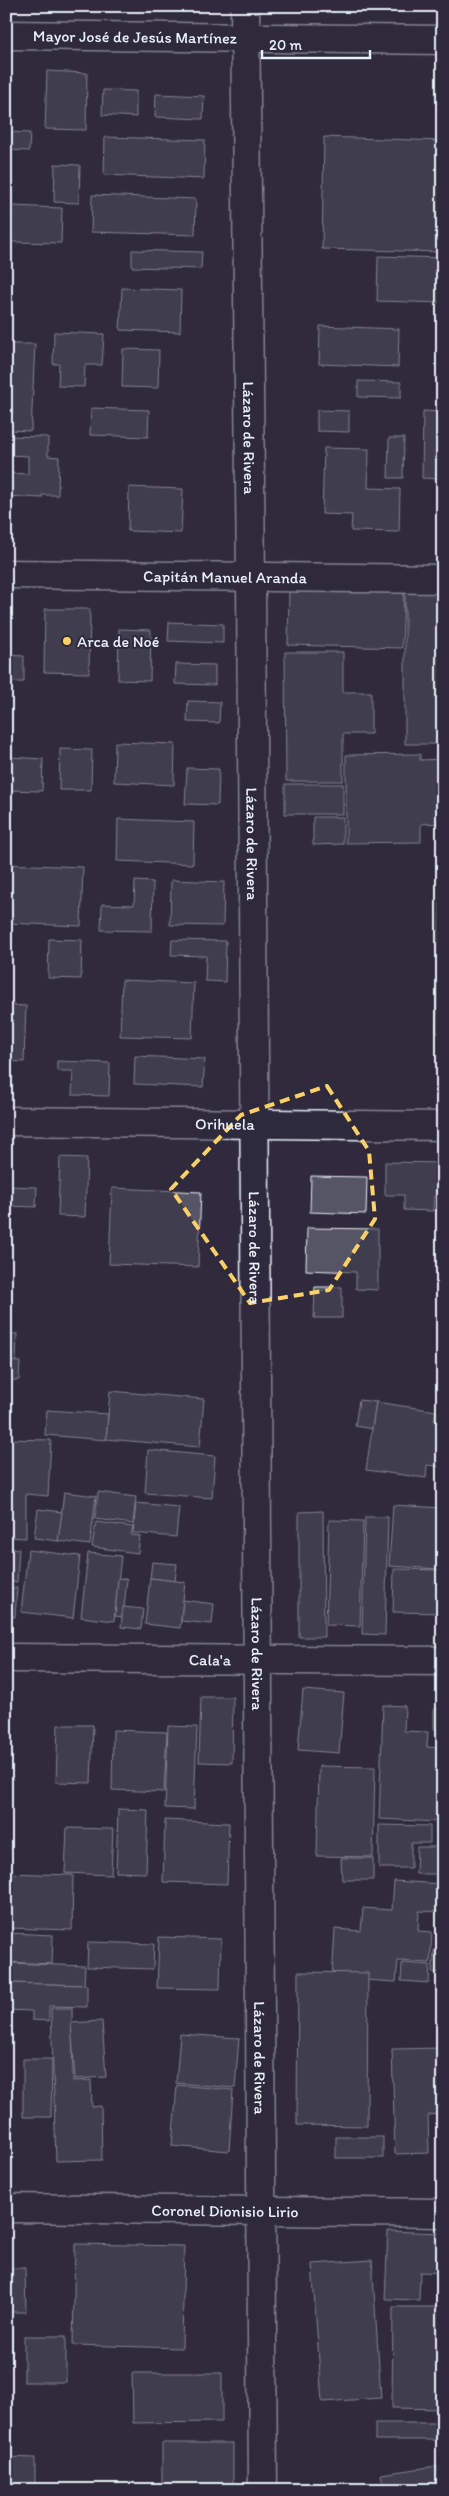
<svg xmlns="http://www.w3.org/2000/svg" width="449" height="2496" font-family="Itim,sans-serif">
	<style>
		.building { fill: #575565; stroke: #e8f1f8 }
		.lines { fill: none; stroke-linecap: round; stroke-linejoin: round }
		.street-casing { stroke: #e8f1f8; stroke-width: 31 }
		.street { stroke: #2f2a3d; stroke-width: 28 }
		.marked { fill: none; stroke: #ffd166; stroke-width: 4; stroke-dasharray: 10 6; stroke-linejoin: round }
		.poi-dot { fill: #ffd166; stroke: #2f2a3d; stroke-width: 2 }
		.labels { text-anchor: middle; stroke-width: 4; stroke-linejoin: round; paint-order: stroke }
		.street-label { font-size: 16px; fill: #e8f1f8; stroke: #2f2a3d }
		.poi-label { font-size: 16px; fill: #e8f1f8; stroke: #2f2a3d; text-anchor: start }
	</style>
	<rect width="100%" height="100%" fill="#2f2a3d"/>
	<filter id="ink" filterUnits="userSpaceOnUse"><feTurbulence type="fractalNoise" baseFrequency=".02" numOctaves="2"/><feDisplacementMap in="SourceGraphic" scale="10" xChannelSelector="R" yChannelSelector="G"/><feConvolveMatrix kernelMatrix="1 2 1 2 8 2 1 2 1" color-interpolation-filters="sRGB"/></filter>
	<g filter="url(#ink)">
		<!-- building -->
		<g class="building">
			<path d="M53,6h61v3z"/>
			<path d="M47,71l40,2 -1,57 -41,-1z"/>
			<path d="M103,90l33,1v26l-34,-2z"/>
			<path d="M156,94l48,2 -1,23 -48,-2z"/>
			<path d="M9,132l21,1 -1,18 -20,-1z"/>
			<path d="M105,137l100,3 -1,39 -100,-4z"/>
			<path d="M324,137l119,4v111l-121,-3z"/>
			<path d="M55,164l25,1 -1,38 -25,-1z"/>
			<path d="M92,195l104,4 -1,36 -104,-3z"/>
			<path d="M12,206l50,2 -1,35 -50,-1z"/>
			<path d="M132,250l70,2 -1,17 -69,-2z"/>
			<path d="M378,256l65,2v45l-66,-2z"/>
			<path d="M122,288l59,2 -1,42 -60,-2z"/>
			<path d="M320,326l79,3 -1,38 -79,-3z"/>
			<path d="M54,332l50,2 -2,31h-17l-1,22 -26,-1 1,-22h-6z"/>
			<path d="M6,344h29l-4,87 -25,-1z"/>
			<path d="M123,349l36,1 -1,38 -36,-1z"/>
			<path d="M358,381l43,1v16l-43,-1z"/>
			<path d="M91,408l58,2 -1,27 -58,-2z"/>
			<path d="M317,410l32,1v21l-32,-1z"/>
			<path d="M423,411l20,1v67l-21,-1z"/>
			<path d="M6,436l42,1v19l11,1 -1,38h-16v3l-36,-2v-23l22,1v-18l-22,-1z"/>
			<path d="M389,438h15l-1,40h-15z"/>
			<path d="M324,448l45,1 -1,39 32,1 -1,43 -48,-1 1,-16 -30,-1z"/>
			<path d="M129,487l54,2 -2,44 -53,-2z"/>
			<path d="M289,589l115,4 -2,55 -114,-3z"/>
			<path d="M443,592v152h-38v-151z"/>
			<path d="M45,609h45l-1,64 -45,-1z"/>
			<path d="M169,622l54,2v19l-55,-2z"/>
			<path d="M119,629l32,1 -1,51 -32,-1z"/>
			<path d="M285,652h58v40h28v42h-28v47h-57z"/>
			<path d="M6,655l18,1v26h-18z"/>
			<path d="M176,664l39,1v20l-40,-1z"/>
			<path d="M188,701l32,1 -1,21 -32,-1z"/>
			<path d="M6,709h6l-1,48 32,2 -1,32 -36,-1z"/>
			<path d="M115,742l60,2 -1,41 -60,-3z"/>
			<path d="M60,749l32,1 -1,40h-32z"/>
			<path d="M420,754v6l23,-1v64l-22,1v18l-75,1v-88z"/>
			<path d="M187,768l32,1 -1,36 -33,-1z"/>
			<rect x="285" y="784" width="58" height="30"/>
			<path d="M313,817h30v27l-30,1z"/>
			<path d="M118,819l76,3 -1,42 -76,-3z"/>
			<path d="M442,829h1v204h-7z"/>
			<path d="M6,864l77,3 -2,59 -75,-3z"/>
			<path d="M171,880l53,2 -1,44 -53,-1z"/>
			<path d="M135,881l18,1 -1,49 -51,-1 1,-26 32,1z"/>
			<path d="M49,939l33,1 -1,39 -33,-1z"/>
			<path d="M172,940l54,1 -1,41 -20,-1 1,-25 -35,-1z"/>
			<path d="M122,980l72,3 -2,55 -72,-2z"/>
			<path d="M8,1005l18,1 -2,56 -18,-1z"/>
			<path d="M135,1056l70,3 -2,28 -69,-3z"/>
			<path d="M57,1061l53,2 -1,33 -37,-1 1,-24h-16z"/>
			<path d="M60,1157l27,1 -2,59 -27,-1z"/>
			<path d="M385,1162l58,1v33h-9l-1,15 -29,-1v-15h-19z"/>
			<path d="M311,1176l56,1 -1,37 -56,-2z"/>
			<path d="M6,1186l31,1 -1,20 -30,-1z"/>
			<path d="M112,1188l89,4 -3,75 -89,-3z"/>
			<path d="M307,1228l71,1v61l-22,-1v-17l-50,-2z"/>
			<path d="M315,1287h27v31h-28z"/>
			<path d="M6,1333l11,1 -1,28 -10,-1z"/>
			<path d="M6,1361l14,1 -1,18h-13z"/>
			<path d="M110,1391l94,8 -4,48 -94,-8z"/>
			<path d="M359,1400l17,2 -4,27 -17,-3z"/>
			<path d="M376,1402l60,9 -2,9 9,2v45l-16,-2 -1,13 -60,-8z"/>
			<path d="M47,1410l61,4 -2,26 -61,-5z"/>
			<path d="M6,1439l45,1 -3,56 -22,-2v44l-20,-1z"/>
			<path d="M148,1450l67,6 -3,42 -67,-5z"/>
			<path d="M64,1492l32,4 -6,49 -32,-4z"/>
			<path d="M98,1492l38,5 -3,27 -38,-5z"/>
			<path d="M136,1503l43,4 -3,30 -43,-4z"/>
			<path d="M393,1505l49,3 -4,61 -49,-3z"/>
			<path d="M38,1509l24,3 -4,29 -24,-3z"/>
			<path d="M323,1511l1,126h-25v-125z"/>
			<path d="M365,1517h23l-3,118 -23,-1z"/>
			<path d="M329,1520l34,1 -3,105 -34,-1z"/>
			<path d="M96,1522l37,5 -2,8 9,1 -2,17 -46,-6z"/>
			<path d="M6,1548l13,1 -2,33 -11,-1z"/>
			<path d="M28,1550l52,6 -7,62 -52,-6z"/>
			<path d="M88,1553l33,3 -7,65 -33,-4z"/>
			<path d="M152,1562l25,2 -2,17 -25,-3z"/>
			<path d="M394,1569l49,1v43l-50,-1z"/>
			<path d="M118,1578l9,1 -4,38 -8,-1z"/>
			<path d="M150,1578l35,4 -5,46 -35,-4z"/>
			<path d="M7,1588h10l-2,29 -9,-1z"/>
			<path d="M183,1600l31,4 -2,20 -31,-3z"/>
			<path d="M123,1607l20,2 -2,20 -20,-2z"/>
			<path d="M303,1690l41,3 -5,60 -41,-3z"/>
			<path d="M201,1697h32l-1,66 -33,-1z"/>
			<path d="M6,1702h6l-2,64h-4z"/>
			<path d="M383,1705l22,1 -1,25 24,1 -1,15 16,1v33h-3l-2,41 -59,-3z"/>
			<path d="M434,1709h9v37h-6l1,-17h-4z"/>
			<path d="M58,1725h35l-2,58 -35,-1z"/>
			<path d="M168,1726l29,1 -3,82 -29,-1z"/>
			<path d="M113,1730l54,2 -3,60 -52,-2z"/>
			<path d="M319,1766l56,1 -2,90 -56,-1z"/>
			<path d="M118,1809l30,1 -2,63 -30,-1z"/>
			<path d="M165,1820l64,3 -2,61 -64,-2z"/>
			<path d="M379,1825l51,1v17h-19v25h-32z"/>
			<path d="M67,1828l46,1 -2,46 -46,-2z"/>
			<path d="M417,1847h26v27h-27z"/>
			<path d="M341,1858h32v22h-31z"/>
			<path d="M6,1873l67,2 -1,55 -66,-2z"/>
			<path d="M394,1881l49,3v28l-24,-1 -1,20 14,1 -2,31 -32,-2 -2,21 -64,-4 3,-49 26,2 2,-23 29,2z"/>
			<path d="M9,1933l44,2 -1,29 -45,-2z"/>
			<path d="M159,1937l62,2 -1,50 -63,-1z"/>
			<path d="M88,1942l66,2 -1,25 -66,-2z"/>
			<path d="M434,1950l9,1v22l-11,-1z"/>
			<path d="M8,1963l77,3 -1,19 -77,-2z"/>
			<path d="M402,1963l28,2 -1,18 -28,-2z"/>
			<path d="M298,1972l70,1 -1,153 -70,-1z"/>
			<path d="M6,1983l81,2v22l-38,-1v15l-17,-1v-9l-26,-1z"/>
			<path d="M51,2008h21l1,73 18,-1 1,27 9,-1 1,54 -46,1z"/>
			<path d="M102,2021l4,56 -31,2 -4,-56z"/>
			<path d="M180,2034l59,4 -4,50 -59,-5z"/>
			<path d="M443,2048v57h-3v9l-12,1 1,38 -34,1 -3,-105z"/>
			<path d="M23,2059h29l-1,58h-28z"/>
			<path d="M177,2085l56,5 -4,61 -57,-5z"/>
			<rect x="336" y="2137" width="47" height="21"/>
			<path d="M388,2231l55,2v40l-23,-1 -1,28 -34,-1z"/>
			<path d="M75,2244l109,2 -2,102 -109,-3z"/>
			<path d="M372,2260l9,138 -59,4 -10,-138z"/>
			<path d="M6,2268h19l1,44h-20z"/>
			<path d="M393,2307h50l-1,102 -50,-1z"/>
			<rect x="6" y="2324" width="6" height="33"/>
			<rect x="24" y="2336" width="42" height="46"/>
			<path d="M132,2373h90v49l-89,1z"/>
			<rect x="375" y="2423" width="68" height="17"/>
			<rect x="162" y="2443" width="71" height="47"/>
			<path d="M6,2457l29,1v32h-29z"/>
			<path d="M437,2466l4,24h-57l-3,-16z"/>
		</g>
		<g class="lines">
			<!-- street casing -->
			<g class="street-casing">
				<g id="street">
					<path id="s1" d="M245,6l6,571 12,1913"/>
					<path id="s2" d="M6,35l437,5"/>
					<path id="s3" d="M6,574l437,5"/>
					<path id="s4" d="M6,1121l437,5"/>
					<path id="s5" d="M6,1658l437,3"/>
					<path id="s6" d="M6,2208l437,5"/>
				</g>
			</g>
			<!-- street -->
			<use href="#street" class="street"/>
		</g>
	</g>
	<!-- marked area -->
	<path d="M0 0H449V2496H0ZM327,1086l42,65 6,68 -46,71 -79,13 -79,-114 70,-74z" fill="#2f2a3d" fill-opacity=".55" fill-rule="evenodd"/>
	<path class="marked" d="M327,1086l42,65 6,68 -46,71 -79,13 -79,-114 70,-74z"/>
	<!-- markers -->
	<circle class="poi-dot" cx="67" cy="641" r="5"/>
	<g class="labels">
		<!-- street labels -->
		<g class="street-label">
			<text dy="6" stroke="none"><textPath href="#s2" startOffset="129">Mayor José de Jesús Martínez</textPath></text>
			<text dy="6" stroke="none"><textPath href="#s1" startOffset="432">Lázaro de Rivera</textPath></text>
			<text dy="6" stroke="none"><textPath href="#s3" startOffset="219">Capitán Manuel Aranda</textPath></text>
			<text dy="6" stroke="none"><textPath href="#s1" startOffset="838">Lázaro de Rivera</textPath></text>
			<text dy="6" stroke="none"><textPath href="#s4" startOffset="219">Orihuela</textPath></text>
			<text dy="6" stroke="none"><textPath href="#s1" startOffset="1242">Lázaro de Rivera</textPath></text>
			<text dy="6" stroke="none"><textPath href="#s1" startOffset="1648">Lázaro de Rivera</textPath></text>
			<text dy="6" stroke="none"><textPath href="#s5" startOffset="204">Cala'a</textPath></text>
			<text dy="6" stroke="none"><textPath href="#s1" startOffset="2052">Lázaro de Rivera</textPath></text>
			<text dy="6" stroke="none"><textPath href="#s6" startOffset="219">Coronel Dionisio Lirio</textPath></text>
		</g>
		<!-- poi labels -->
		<g class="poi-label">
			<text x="77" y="647">Arca de Noé</text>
		</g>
	</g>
	<!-- margin -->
	<rect width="449" height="2496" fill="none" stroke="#2f2a3d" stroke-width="25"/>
	<rect x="12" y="12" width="424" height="2471" fill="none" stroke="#e8f1f8" stroke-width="2" filter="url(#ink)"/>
	<!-- scale -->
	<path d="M262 50v8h108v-8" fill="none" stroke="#e8f1f8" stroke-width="2.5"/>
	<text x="269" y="50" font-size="15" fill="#e8f1f8" stroke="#2f2a3d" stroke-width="4" paint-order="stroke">20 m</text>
</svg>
